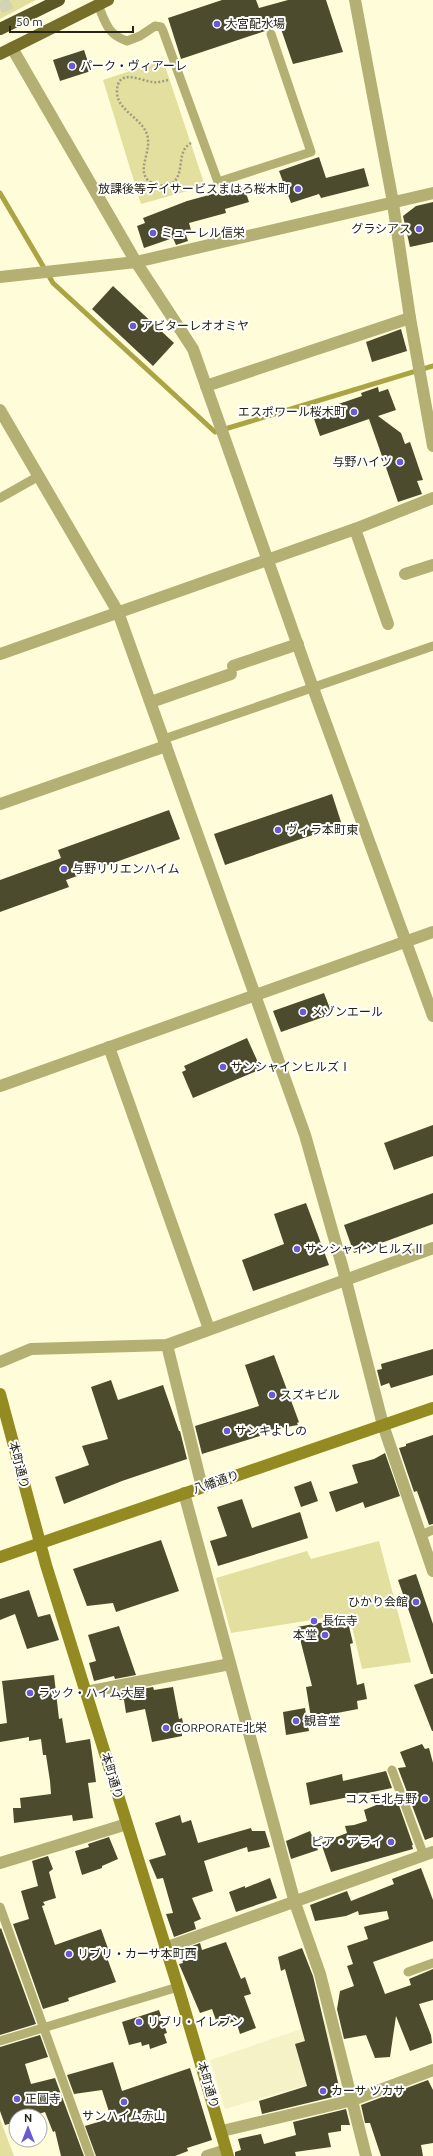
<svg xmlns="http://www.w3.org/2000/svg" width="433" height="2156" font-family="Ubuntu,'Noto Sans JP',sans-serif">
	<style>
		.built { fill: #f4f2c6 }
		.green { fill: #e3df9e }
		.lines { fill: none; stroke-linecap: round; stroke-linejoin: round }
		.stream { stroke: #aba444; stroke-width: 5 }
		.building { fill: #4d4b2d }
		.motorway-tunnel { stroke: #d3d2b2; stroke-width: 12; stroke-dasharray: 12 6; stroke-linecap: butt }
		.path { stroke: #9d9b82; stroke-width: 2.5; stroke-dasharray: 2 2; stroke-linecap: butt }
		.service { stroke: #b4b074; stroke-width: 9 }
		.minor { stroke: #b4b074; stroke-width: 12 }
		.secondary { stroke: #938b22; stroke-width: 12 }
		.primary { stroke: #756f2a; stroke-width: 12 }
		.motorway { stroke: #5c5826; stroke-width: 12 }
		.poi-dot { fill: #6959d2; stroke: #fff; stroke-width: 1.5 }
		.labels { text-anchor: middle; stroke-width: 4; stroke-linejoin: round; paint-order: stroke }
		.poi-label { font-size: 12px; fill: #252417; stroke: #fff; text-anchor: start }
		.street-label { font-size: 12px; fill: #252417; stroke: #fff }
	</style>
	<rect width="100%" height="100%" fill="#fffdd9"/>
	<!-- built -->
	<path class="built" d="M325,2021l15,54 -115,34 -15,-49z"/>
	<!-- green -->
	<g class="green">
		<path d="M0,0h36l-36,19z"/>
		<path d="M163,60l42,126 -64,18 -38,-124z"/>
		<path d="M379,1541l32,121 -49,7 -13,-55 -118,19 -15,-55 91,-27 4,8z"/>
		<path d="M0,2119l14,37h-14z"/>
	</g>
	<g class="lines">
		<!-- stream -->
		<path class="stream" d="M0,193l53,90 162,149 218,-66"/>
	</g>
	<!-- building -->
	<g class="building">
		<path d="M222,0h34l3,8 29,-8h38l17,52 -50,12 -13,-38 -99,33 -13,-41z"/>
		<path d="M84,50l7,21 -31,10 -7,-21z"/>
		<path d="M319,157l7,21 38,-10 5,18 -48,12 -2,-4 -28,9 -12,-32z"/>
		<path d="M244,187l5,15 -24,7 1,4 -37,10 2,7 -6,2 3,9 -12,4 -3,-7 -29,10 -7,-22 8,-3 -2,-5 44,-17 33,-9 1,3z"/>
		<path d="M433,202v40l-23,5 -7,-31 13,-10z"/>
		<path d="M113,286l61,57 -21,23 -61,-57z"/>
		<path d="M401,329l6,22 -35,11 -6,-20z"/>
		<path d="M378,387l1,5 9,-3 8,21 -18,6 23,17 4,11 5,-2 13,38 -6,1 5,13 -24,8 -29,-83 -49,17 -8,-23 50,-17 -1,-3z"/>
		<path d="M332,794l10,31 -117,40 -11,-31z"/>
		<path d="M169,810l11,29 -114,41 3,7 -69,25v-32l61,-22 -3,-8z"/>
		<path d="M324,993l8,21 -51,18 -8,-21z"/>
		<path d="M247,1038l14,31 -68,29 -11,-26 4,-2 -2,-4z"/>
		<path d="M433,1125v31l-39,14 -10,-27z"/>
		<path d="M433,1193v31l-79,29 -10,-28z"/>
		<path d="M306,1203l23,62 -76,26 -11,-31 42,-16 -10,-30z"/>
		<path d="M433,1349v26l-42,13 -2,-5 -8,3 -4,-16 5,-1 -1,-5z"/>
		<path d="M274,1355l25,67 -2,1 1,2 -40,7 2,4 -58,18 -7,-28 64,-20 -14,-41z"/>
		<path d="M111,1380l7,20 45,-15 16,46h1l7,28 -65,22 -58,23 -9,-27 34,-12 -7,-19 26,-7 -17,-52z"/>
		<path d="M433,1435v89l-4,1 -12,-34 -3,1 -15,-44 7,-2v-2z"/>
		<path d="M385,1453l15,43 -35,12 -2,-6 -27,10 -7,-20 29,-9 -6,-18 22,-6z"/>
		<path d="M311,1481l7,20 -17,6 -7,-20z"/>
		<path d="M242,1499l10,29 48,-16 8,26 -90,28 -8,-25 17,-5 -10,-29z"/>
		<path d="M161,1540l18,51 -63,21 -3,-9 -26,3 -14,-37z"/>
		<path d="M416,1574l17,50v50h-2l-33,-94z"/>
		<path d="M29,1590l9,27 12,-3 9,26 -32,9 -12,-35 -15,6v-21z"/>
		<path d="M347,1618l6,25 -3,1 7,41 7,-2 3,16 -10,2 1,8 -47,9 -5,-31 6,-1 -15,-59z"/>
		<path d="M119,1626l17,49 -21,4 -1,-3 -20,5 -5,-18 7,-2 -8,-26z"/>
		<path d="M54,1675l5,44 3,-1 4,25 24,-4 6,43 -8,1 5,35 -20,3 -1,-6 -58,8 -1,-15h8l-1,-10 31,-4 -1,-13 -4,-26h-3l-2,-16 -12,2v-4l-29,5v-18l7,-1 -5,-42z"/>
		<path d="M433,1678v53h-1l-18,-46z"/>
		<path d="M153,1687l1,3 19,-3 6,32 3,-1 3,14 -3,1v3l-30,6 -7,-33 -19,4 -2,-13h-5l-1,-7z"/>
		<path d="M305,1708l4,23 -23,4 -3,-23z"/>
		<path d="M422,1744l3,5 4,-1 4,15v74l-8,3 -27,-72 8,-1 -6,-15z"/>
		<path d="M386,1771l6,17 -82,17 -4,-22 36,-9 1,7z"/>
		<path d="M396,1797l17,48h-1l1,4 -82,23 -10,-29 26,-10 -2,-7 9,-1 13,-4 -3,-11z"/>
		<path d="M180,1815l2,8 9,-3 7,23 53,-15 1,3h13l5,16 -22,5 -1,-5 -43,14 9,30 -21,7 9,21 -7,3 2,7 -22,8 -8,-23 7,-1 -10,-35 -6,1 -8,-19 17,-5 -11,-32z"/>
		<path d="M310,1831l8,19 -27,9 -5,-18z"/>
		<path d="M109,1837l9,22 -16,7v2l-20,7 -7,-24 14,-4 -1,-3z"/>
		<path d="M48,1856l5,13 -4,3 7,26 -13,4 2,3 -3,1 13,39 46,-16 9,25 -4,1 10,27 -48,16 1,3 -26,8 -30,-85 16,-5 -8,-28 17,-5 -6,-25z"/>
		<path d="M421,1868l12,32v41l-60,21 12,32 26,-9 -2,-6 24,-10v31l-14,4 12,31 1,8 -22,8 -14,-35 -6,41 -15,1 -9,-23 -22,4 -7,-30 3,-18 14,-5 -7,-20 6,-2 -6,-18 21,-7 -4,-12 25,-8 -2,-8 -28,4 -1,-4 -12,5 -31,5 -5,-16 37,-14 4,10 43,-17 -2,-5z"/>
		<path d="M270,1878l7,20 -41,14 -7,-20 16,-6v2z"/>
		<path d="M1,1928l35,96 -36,11v-106z"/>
		<path d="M226,1942l15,37 4,-2 6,17 -7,2 12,32 -16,6 -4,-13 -18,5 -6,-17 -12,4 -21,-49 4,-1 -4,-12 21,-8 2,7z"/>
		<path d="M302,1948l11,28 28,119 -79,19 -3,-13 48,-15 -12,-42 10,-3 -20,-72 -4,2 -3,-14z"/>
		<path d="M159,2010l8,23 -3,1 3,9 -17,6 -1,-5 -7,2 -1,-4 -12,3 -7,-23z"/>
		<path d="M40,2035l8,22 -23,7 6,20 24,-6 29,78h-23l-6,-25 -2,1 -8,-20 -14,4h-15v6l-11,3 -5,-14v-64z"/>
		<path d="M113,2062l9,29 68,-23 22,72 -25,8 1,3 -13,5h-79l-11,-30 26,-8 -9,-28 -28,4 -7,-19z"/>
		<path d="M428,2080l5,10v53l-12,2 2,11h-42l-11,-33h-5l-4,-18z"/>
		<path d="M346,2109l4,16h-9v6l-13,2 3,14 -36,5 1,4h-61v-4l6,-2 -3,-11 23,-5 3,10 32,-9 -3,-13z"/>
	</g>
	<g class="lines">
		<!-- motorway-tunnel -->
		<path class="motorway-tunnel" d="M0,8l16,-8"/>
		<!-- path -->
		<path class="path" d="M168,80c-5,1 -10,3 -15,2 -12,-1 -36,-15 -36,10 0,20 29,27 31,47 2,19 -17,39 12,47l14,-4c11,-12 2,-30 17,-39"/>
		<!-- service -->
		<g class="service">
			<path d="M98,5c8,18 9,29 29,36l13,-5 15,-10 6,1 2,4 55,151 93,-30 -40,-118"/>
			<path d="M0,498l39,-22"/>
			<path d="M164,739l269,-93"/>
			<path d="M421,1535l12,-5"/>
			<path d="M392,1770l32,86"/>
			<path d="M0,1907l90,249"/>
			<path d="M408,1972l25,-9"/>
			<path d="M0,2041l178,-54"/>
		</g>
		<!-- minor -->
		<g class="minor">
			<path d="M355,0l37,197 18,121 23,128"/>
			<path d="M12,48l124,214 57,87 120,339 120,328"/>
			<path d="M0,277l136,-15 297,-69"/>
			<path d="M206,386l204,-68"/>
			<path d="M0,410l118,202 187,523 38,134 40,156 50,146"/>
			<path d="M355,529l33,95"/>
			<path d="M405,574l28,-9"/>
			<path d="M0,654l355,-125 78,-31"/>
			<path d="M233,666l65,-22"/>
			<path d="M151,702l80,-28"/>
			<path d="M0,804l166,-58"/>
			<path d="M109,1047l100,282"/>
			<path d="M0,1086l433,-154"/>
			<path d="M167,1345l35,142"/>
			<path d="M0,1362l31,-13 136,-4 266,-97"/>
			<path d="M184,1493l111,410 25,71 46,182"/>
			<path d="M86,1692l144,-28"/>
			<path d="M0,1863l127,-39"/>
			<path d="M165,1948l268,-96"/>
			<path d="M222,2131l131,-31 80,-30"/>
			<path d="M207,2156l19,-6"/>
		</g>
		<!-- secondary -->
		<g class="secondary">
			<path d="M0,1394l46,171 132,422 50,169"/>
			<path d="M0,1557l433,-149"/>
		</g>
		<!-- primary -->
		<path class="primary" d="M0,54l108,-54"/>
		<!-- motorway -->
		<path class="motorway" d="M0,29l59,-29"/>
	</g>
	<!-- markers -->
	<g class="poi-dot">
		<circle cx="217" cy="24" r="4"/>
		<circle cx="72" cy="66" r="4"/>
		<circle cx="298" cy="189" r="4"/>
		<circle cx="419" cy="229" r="4"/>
		<circle cx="153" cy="233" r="4"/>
		<circle cx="133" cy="326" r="4"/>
		<circle cx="354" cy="412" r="4"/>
		<circle cx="400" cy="462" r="4"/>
		<circle cx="278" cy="830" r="4"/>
		<circle cx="64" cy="869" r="4"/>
		<circle cx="303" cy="1012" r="4"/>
		<circle cx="223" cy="1067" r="4"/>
		<circle cx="297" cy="1249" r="4"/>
		<circle cx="272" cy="1395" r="4"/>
		<circle cx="227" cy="1431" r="4"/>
		<circle cx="416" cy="1602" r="4"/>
		<circle cx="314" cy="1621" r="4"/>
		<circle cx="325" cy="1635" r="4"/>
		<circle cx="30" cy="1693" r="4"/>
		<circle cx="296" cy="1721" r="4"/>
		<circle cx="166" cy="1728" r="4"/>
		<circle cx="425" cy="1799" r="4"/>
		<circle cx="391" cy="1842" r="4"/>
		<circle cx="69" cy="1954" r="4"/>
		<circle cx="139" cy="2022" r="4"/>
		<circle cx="323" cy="2091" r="4"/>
		<circle cx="17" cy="2099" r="4"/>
		<circle cx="124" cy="2102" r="4"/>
	</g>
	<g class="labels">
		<!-- poi labels -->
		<g class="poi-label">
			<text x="225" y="28">大宮配水場</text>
			<text x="80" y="70">パーク・ヴィアーレ</text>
			<text x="290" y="193" text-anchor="end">放課後等デイサービスまはろ桜木町</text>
			<text x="411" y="233" text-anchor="end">グラシアス</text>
			<text x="161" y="237">ミューレル信栄</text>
			<text x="141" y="330">アビターレオオミヤ</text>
			<text x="346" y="416" text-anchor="end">エスポワール桜木町</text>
			<text x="392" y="466" text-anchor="end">与野ハイツ</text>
			<text x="286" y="834">ヴィラ本町東</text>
			<text x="72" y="873">与野リリエンハイム</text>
			<text x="311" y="1016">メゾンエール</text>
			<text x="231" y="1071">サンシャインヒルズⅠ</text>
			<text x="305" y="1253">サンシャインヒルズⅡ</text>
			<text x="280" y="1399">スズキビル</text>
			<text x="235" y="1435">サンキよしの</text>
			<text x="408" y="1606" text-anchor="end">ひかり会館</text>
			<text x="322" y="1625">長伝寺</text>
			<text x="317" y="1639" text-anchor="end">本堂</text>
			<text x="38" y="1697">ラック・ハイム大屋</text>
			<text x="304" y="1725">観音堂</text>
			<text x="174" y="1732">CORPORATE北栄</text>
			<text x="417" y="1803" text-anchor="end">コスモ北与野</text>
			<text x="383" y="1846" text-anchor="end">ピア・アライ</text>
			<text x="77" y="1958">リブリ・カーサ本町西</text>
			<text x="147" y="2026">リブリ・イレブン</text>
			<text x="331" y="2095">カーサ ツカサ</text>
			<text x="25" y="2103">正圓寺</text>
			<text x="124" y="2120" text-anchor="middle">サンハイム赤山</text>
		</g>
		<!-- street labels -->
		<g class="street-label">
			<text transform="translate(19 1465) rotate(75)" y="4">本町通り</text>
			<text transform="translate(216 1482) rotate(-19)" y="4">八幡通り</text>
			<text transform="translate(112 1776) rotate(73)" y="4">本町通り</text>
			<text transform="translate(208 2085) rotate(73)" y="4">本町通り</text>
		</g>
	</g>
	<!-- north arrow -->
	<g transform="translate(28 2128)"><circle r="19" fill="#ffffff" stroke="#a8a7a2"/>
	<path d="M0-3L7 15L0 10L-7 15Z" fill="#6959d2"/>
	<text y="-6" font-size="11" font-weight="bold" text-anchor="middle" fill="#252417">N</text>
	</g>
	<!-- scale -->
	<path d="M10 26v6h123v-6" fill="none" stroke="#252417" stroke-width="2"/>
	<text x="16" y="26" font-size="12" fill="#252417" stroke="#ffffff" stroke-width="3" paint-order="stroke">50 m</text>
</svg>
